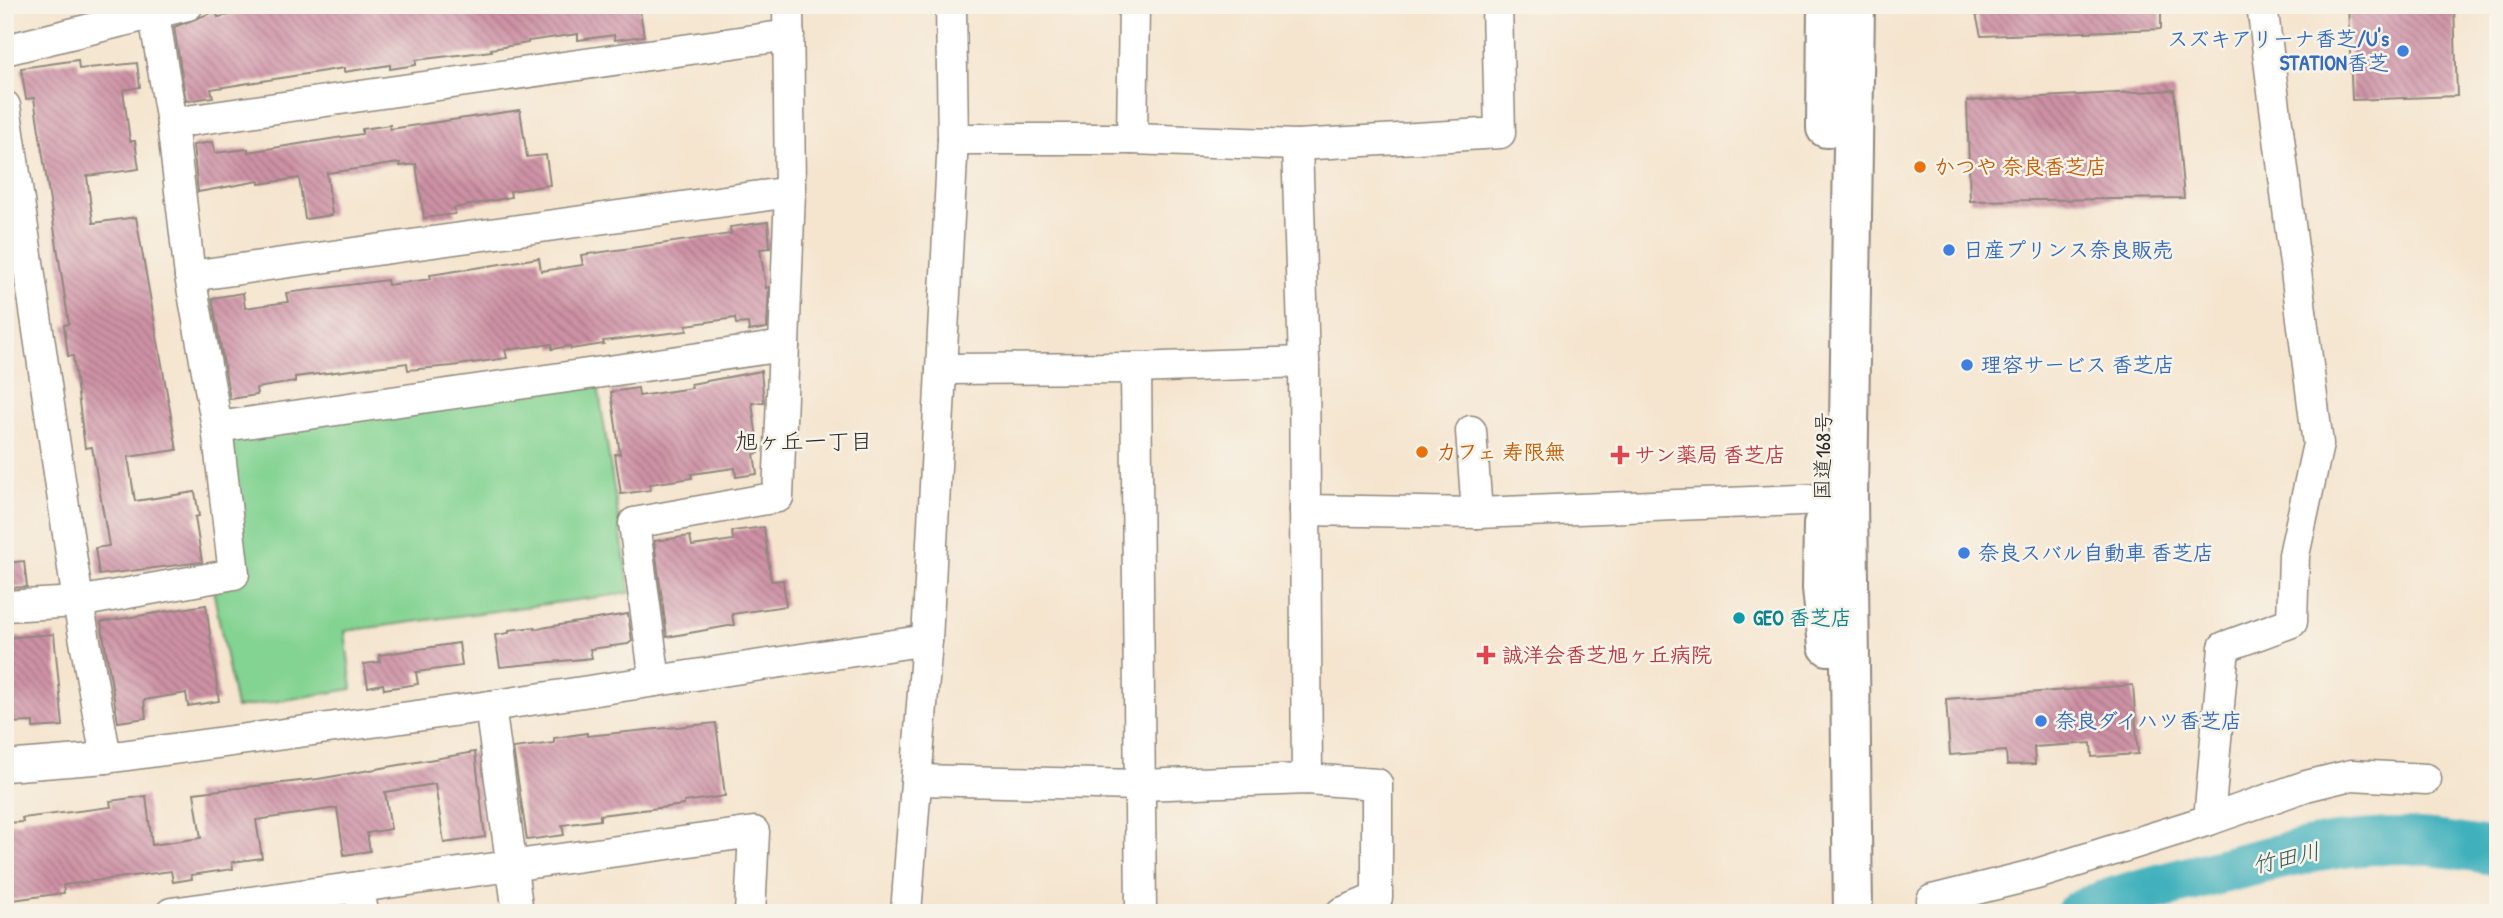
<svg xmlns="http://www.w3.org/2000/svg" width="2503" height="918" font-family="'Patrick Hand','Klee One',sans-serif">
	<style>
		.green { fill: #83d392; stroke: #577f5e; stroke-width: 2 }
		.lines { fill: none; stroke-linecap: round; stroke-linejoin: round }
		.river { stroke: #41b0bc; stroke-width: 46 }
		.building { fill: url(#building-back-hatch) }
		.minor-casing { stroke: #90887d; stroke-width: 33 }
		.highway-casing { stroke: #90887d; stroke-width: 42 }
		.minor { stroke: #fff; stroke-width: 30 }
		.highway { stroke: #fff; stroke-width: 38 }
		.rail { stroke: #2b2b2b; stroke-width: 5 }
		.shop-dot { fill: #3f7fe0; stroke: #f7f3e8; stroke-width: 2.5 }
		.food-dot { fill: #e8710a; stroke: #f7f3e8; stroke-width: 2.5 }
		.health-dot { fill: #e0444e; stroke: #f7f3e8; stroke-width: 2.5 }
		.culture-dot { fill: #0f9aa8; stroke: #f7f3e8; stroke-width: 2.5 }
		.labels { text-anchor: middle; stroke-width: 5; stroke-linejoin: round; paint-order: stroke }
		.shop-label { font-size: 21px; font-weight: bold; fill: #366cbe; stroke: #f7f3e8; text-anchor: start }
		.food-label { font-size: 21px; font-weight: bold; fill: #c56008; stroke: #f7f3e8; text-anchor: start }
		.health-label { font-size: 21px; font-weight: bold; fill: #be3a42; stroke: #f7f3e8; text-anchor: start }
		.street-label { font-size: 21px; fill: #2b2b2b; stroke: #f7f3e8 }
		.culture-label { font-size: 21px; font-weight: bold; fill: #0d838f; stroke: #f7f3e8; text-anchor: start }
		.neighbourhood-label { font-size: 23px; fill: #2b2b2b; stroke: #f7f3e8 }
		.water-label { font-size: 23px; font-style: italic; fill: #335a5e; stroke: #f7f3e8 }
	</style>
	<defs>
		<pattern id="building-back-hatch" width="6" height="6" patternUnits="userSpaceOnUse" patternTransform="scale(1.75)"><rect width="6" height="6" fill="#ce91a5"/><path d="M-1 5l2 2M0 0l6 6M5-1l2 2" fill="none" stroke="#a77787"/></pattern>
	</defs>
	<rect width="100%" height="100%" fill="#f7f3e8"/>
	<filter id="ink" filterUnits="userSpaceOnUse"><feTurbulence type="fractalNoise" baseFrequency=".0143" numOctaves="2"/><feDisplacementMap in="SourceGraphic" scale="14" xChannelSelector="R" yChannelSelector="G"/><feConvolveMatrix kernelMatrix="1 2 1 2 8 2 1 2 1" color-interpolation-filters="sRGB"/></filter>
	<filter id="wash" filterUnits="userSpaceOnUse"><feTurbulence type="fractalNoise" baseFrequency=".00686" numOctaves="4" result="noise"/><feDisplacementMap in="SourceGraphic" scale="28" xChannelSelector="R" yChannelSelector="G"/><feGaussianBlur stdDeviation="1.57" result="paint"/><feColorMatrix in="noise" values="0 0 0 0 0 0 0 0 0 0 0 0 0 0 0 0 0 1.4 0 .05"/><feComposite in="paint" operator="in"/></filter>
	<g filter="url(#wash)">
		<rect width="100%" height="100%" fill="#f5e5cf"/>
		<!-- green -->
		<path class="green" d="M597,379l33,214 -285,38 7,58 -116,19 -24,-124 30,-7 -20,-146z"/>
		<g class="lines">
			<!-- river -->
			<path class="river" d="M2079,913c40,-17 81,-26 123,-37 65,-17 133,-35 200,-35 32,1 64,6 96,12"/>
		</g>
		<g id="blocks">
			<!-- building -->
			<g class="building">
				<path d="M285,5h280v8l74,-8 5,31 -29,4 -1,-5 -36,5v-6l-50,7v2l-37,6 1,2 -76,9v5l-26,4v-4l-46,7v-4l-133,21 2,8 -27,4 -12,-74 42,-16 2,6z"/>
				<path d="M1974,5h187v24l-180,7z"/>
				<path d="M2348,5h106l3,91 -105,4z"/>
				<path d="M78,60l1,9 58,-6 3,24 -17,3 7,51h5l4,28 -52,7 6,47 43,-6 41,233 -49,7 7,44 60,-9 4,24 -4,1 7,45 -103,13 -4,-27 14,-2 -17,-99 -7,1 -12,-92h-5l-4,-31 5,-1 -35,-226 -8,1 -5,-31z"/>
				<path d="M2174,90l10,108 -214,3 -3,-100z"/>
				<path d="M520,110l7,47 19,-2 4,30 -40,6 1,6 -57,11 1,6 -31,4 -8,-54 -16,2v-3l-73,10 5,42 -27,4 -6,-41 -40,6v-3l-61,11 -5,-47 20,-3 2,11 33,-4v3l114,-18v-5l28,-4v4z"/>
				<path d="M768,222l2,26 -10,1 6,39 3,-1 -2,41 -18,3 -1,-8 -12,1 -1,-6 -49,7 1,6 -84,10 1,3 -33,5 -1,-3 -18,3v-5l-47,6 2,8 -55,8 -44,4 -1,-7 -112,14v5l-39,6 1,7 -27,4 -18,-101 31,-5 2,15 43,-6 -2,-9 101,-13 1,5 43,-6 -1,-4 109,-17 2,13 42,-6 -2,-10 150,-21 -1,-7z"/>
				<path d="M761,371l3,31 -12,1 7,50 -5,1 3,20 -21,3 -1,-9 -44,6 1,4 -42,6v6l-29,4 -6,-40h5l-9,-62 27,-4 1,8 53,-8 -1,-4z"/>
				<path d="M764,527l7,54 12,-1 3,26 -54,8 2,11 -67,12 -13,-96 36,-5 2,10 41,-6 -1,-9z"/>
				<path d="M24,561l3,26 -22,1v-25z"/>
				<path d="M206,605l13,96 -31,5 -2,-13 -42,7 2,18 -28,4 -17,-100z"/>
				<path d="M628,614l4,27 -4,3 -38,5 2,9 -92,9 -5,-32 14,-2v-3l26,-3v2z"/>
				<path d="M54,634l9,92 -30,2v-6l-28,1v-85z"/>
				<path d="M459,643l3,23 -46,6 2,12 -34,5 -1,-5 -15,3 -4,-23 16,-2 -1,-7z"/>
				<path d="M2133,685l5,69 -46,3 -1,-14 -57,4 1,17 -28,1 -1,-14 -56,4 -4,-56z"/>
				<path d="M716,723l9,73 -41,6v3l-84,10v5l-38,5 2,10 -37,5 -14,-92 41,-5v-5l33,-5v3z"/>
				<path d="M475,752l10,85 -41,6 -9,-59 -50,8 6,37 -24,4 3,18 -26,4 -7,-47 -81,12 6,38 -30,4 1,7 -42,6 1,4 -19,3 -2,-11 -108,14 1,8 -59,8v-78l18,-1 -1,-4 89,-11 -1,-6 36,-5 6,49 49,-7 -7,-45 124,-14z"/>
			</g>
		</g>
	</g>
	<g filter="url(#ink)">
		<use href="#blocks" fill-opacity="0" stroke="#90887d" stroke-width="2"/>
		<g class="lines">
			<!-- minor casing -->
			<g class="minor-casing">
				<g id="minor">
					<path d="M5,50l183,-45"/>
					<path d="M5,106l73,496 28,156"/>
					<path d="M172,123l617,-88"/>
					<path d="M953,139h179l165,6 203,-12 -3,-128"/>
					<path d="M1132,139l2,-134"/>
					<path d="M1297,145l7,217 3,417"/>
					<path d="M190,276l600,-84"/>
					<path d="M941,369l195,-1"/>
					<path d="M217,427l567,-81"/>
					<path d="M1471,431l6,82"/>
					<path d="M1305,510l172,3 371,-15"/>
					<path d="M5,606l73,-4 156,-28 -17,-147 -27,-151 -18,-153 -18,-108"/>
					<path d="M655,681l-21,-158 144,-26 12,-305 -2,-187"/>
					<path d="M490,706l28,207"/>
					<path d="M5,766l101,-8 384,-52 437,-66"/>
					<path d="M917,780l223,5 167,-6 70,5v114l-36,15"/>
					<path d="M2209,820l97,-34 45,-11 75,4"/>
					<path d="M359,887l4,26"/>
					<path d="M171,913l583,-81 -4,81"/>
					<path d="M906,913l21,-273 26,-501 -2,-134"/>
					<path d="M1141,913l-5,-545 168,-6"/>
					<path d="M1940,913l-8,-13 105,-26 172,-54 15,-173 68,-25 2,-67 24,-111 -56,-439"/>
				</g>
			</g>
			<!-- highway casing -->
			<g class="highway-casing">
				<g id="highway">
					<path d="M1826,128l1,-123"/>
					<path d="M1823,524l-1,64 6,58"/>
					<path d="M1853,913l-5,-415 7,-493"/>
				</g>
			</g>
			<!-- minor -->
			<use href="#minor" class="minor"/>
			<!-- highway -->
			<use href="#highway" class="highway"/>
			<!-- rail -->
			<path class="rail" d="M2495,5l3,122"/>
		</g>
	</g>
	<!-- markers -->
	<g class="shop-dot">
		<circle cx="2403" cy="51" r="7"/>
		<circle cx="1949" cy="250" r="7"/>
		<circle cx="1967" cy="365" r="7"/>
		<circle cx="1964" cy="553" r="7"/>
		<circle cx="2041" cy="721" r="7"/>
	</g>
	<g class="food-dot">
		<circle cx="1920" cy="167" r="7"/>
		<circle cx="1422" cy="452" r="7"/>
	</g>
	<g class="health-dot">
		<path d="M1616.5 444.5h7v7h7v7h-7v7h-7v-7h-7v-7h7z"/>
		<path d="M1482.5 644.5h7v7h7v7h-7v7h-7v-7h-7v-7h7z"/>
	</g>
	<circle class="culture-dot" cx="1739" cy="618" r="7"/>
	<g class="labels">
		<!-- shop labels -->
		<g class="shop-label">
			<text x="2389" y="46" text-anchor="end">スズキアリーナ香芝/U's<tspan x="2389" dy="24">STATION香芝</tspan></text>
			<text x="1963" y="257">日産プリンス奈良販売</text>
			<text x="1981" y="372">理容サービス 香芝店</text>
			<text x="1978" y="560">奈良スバル自動車 香芝店</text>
			<text x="2055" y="728">奈良ダイハツ香芝店</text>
		</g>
		<!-- food labels -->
		<g class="food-label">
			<text x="1934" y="174">かつや 奈良香芝店</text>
			<text x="1436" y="459">カフェ 寿限無</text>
		</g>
		<!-- health labels -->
		<g class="health-label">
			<text x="1634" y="462">サン薬局 香芝店</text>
			<text x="1502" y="662">誠洋会香芝旭ヶ丘病院</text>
		</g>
		<!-- street labels -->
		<g class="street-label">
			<text transform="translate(1823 456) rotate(-89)" y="7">国道168号</text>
		</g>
		<!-- culture labels -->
		<g class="culture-label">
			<text x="1753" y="625">GEO 香芝店</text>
		</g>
		<!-- neighbourhood labels -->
		<g class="neighbourhood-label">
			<text x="804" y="449">旭ヶ丘一丁目</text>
		</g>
		<!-- water labels -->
		<g class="water-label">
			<text transform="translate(2286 858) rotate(-13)" y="8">竹田川</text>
		</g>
	</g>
	<!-- margin -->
	<rect width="2503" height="918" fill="none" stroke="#f7f3e8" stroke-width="28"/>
</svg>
